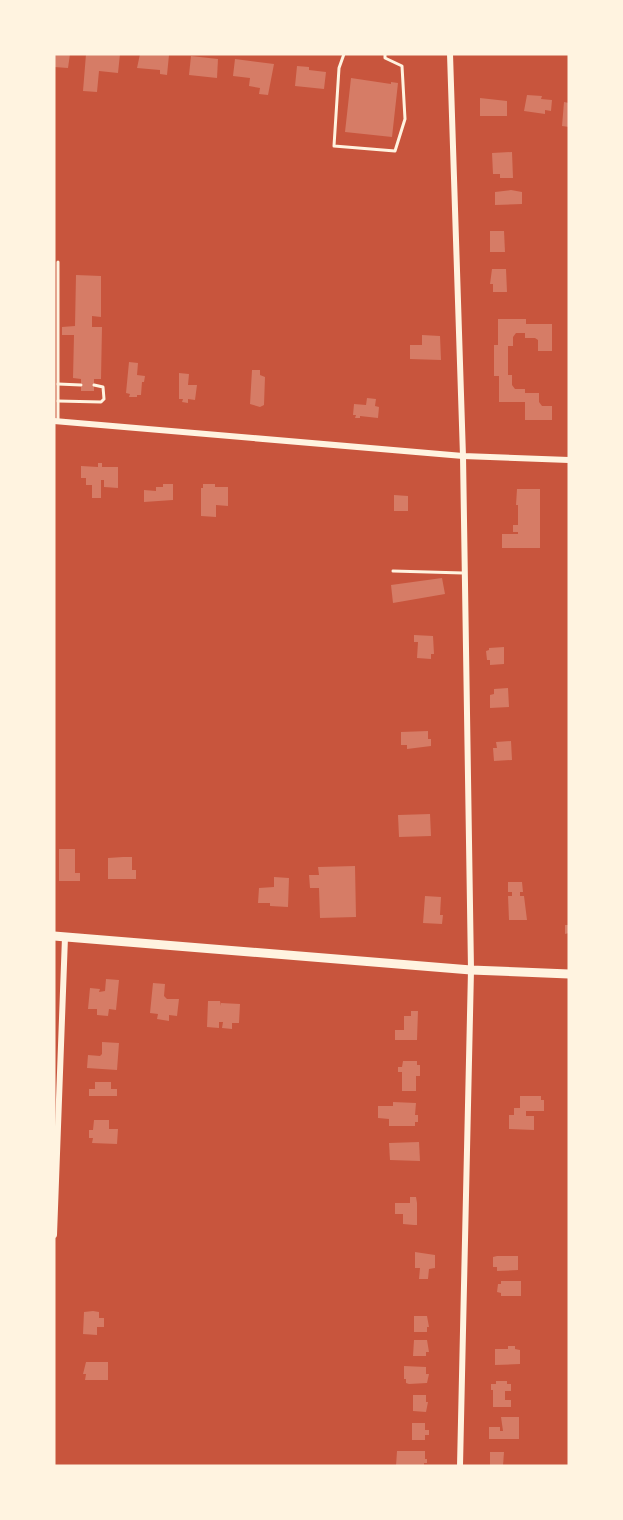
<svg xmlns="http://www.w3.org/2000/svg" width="623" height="1520" font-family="'Titillium Web',sans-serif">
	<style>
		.building { fill: #d67c66 }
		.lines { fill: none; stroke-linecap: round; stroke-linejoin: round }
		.service { stroke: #fff3e0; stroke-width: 3 }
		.minor { stroke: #fff3e0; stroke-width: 6 }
		.secondary { stroke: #fff3e0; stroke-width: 9 }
	</style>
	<rect width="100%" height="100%" fill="#c8553d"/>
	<!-- building -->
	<g class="building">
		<path d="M54,54h16l-2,14 -14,-1z"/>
		<path d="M86,54h34l-2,19 -19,-2 -2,21 -14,-1z"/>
		<path d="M140,54l29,1 -2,20 -7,-1v-4l-23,-2z"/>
		<path d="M191,56l27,3 -1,19 -28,-3z"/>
		<path d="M235,59l39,5 -6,31 -9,-1 1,-6 -11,-2 1,-8 -17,-2z"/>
		<path d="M297,66l12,1v3l17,2 -2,17 -29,-3z"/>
		<path d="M351,78l40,6v-2l7,1 -6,54 -47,-5z"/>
		<path d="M527,95l15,1 -1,3 11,1 -1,11 -6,-1v4l-21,-3z"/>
		<path d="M480,98l27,3v15h-27z"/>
		<path d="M564,102l5,1v24l-7,-1z"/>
		<path d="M512,152l1,26h-13v-4h-7l-1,-21z"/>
		<path d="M511,190l11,2v12l-27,1v-13z"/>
		<path d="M490,231h14l1,21h-15z"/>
		<path d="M492,269h14l1,23h-14v-8h-3z"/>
		<path d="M76,275l25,1v41l-9,-1v11h10l-1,52h-7v12h-13v-12l-8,-1 1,-43h-12v-8l13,-1z"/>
		<path d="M498,319h28v5h26v27h-14v-11l-3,-2h-10v-5h-9l-3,4v9h-5v29h4v10l3,4h10v4h14v9l3,4h10v14h-27v-18h-26v-26h-5v-31h4z"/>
		<path d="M422,335l18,1 1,24 -31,-1v-14h12z"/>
		<path d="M129,362l9,1 -1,12 8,1 -1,6h-2l-1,13h-4v2h-8l1,-3 -4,-1z"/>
		<path d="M252,370h8v5l5,2 -1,28 -4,2 -10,-3z"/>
		<path d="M179,373l10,1 -1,11h9l-2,15 -7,-1v4l-6,-1 1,-3h-4z"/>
		<path d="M367,398l9,1 -1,7 4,1 -1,11 -18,-2v2h-5l1,-3h-3l1,-11 12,1z"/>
		<path d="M98,463h4v4h16v21l-14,-1v-7h-3v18h-9v-13h-6v-7h-5v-12l17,1z"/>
		<path d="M163,484h10v16l-29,2v-12l12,1v-4h7z"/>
		<path d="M203,484h12v3h13v19l-12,-1v12l-15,-1v-28h2z"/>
		<path d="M517,489h23v59h-38v-14h16v-2h-5v-7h5v-20h-2z"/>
		<path d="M394,495l14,1v15h-14z"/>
		<path d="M442,578l3,16 -52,9 -2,-18z"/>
		<path d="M414,635l19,1 1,18h-3v5l-14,-1 1,-16h-4z"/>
		<path d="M504,647v17l-14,1v-5h-3l-1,-9 3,-1v-2z"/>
		<path d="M508,688l1,19 -19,1v-13l4,-1v-5z"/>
		<path d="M428,731v8h3v7l-24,3v-4h-6v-13z"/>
		<path d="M511,741l1,19 -18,1 -1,-13h4l-1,-6z"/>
		<path d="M430,814l1,22 -32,1 -1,-22z"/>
		<path d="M59,849h16v24h5v8h-21z"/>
		<path d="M123,857h9v13h4v9h-28v-21z"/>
		<path d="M355,866l1,51 -36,1 -1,-30h-9l-1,-13h10l-1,-8z"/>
		<path d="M274,877l15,1 -1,29 -18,-1v-3h-12l1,-15 15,-1z"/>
		<path d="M508,882h14l1,10h-3v4h4l3,24h-18l-1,-24h4v-4h-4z"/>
		<path d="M425,896l16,1 -1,18h3l-1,9 -19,-1z"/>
		<path d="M565,925h4v8l-4,1z"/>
		<path d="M106,979l13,1 -3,30 -7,-1 -1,7 -11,-1v-6h-9l2,-21 10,1 -1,3 6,-1z"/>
		<path d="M153,983l12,1 -1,12 3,3h12l-2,17 -8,-1v6l-12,-2 1,-5 -8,-1z"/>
		<path d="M208,1001h12l1,5v-3l19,1 -1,19h-7v6l-10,-1 1,-6h-4v6l-12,-1z"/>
		<path d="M411,1011h7l-1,29h-22v-10h9v-14h7z"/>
		<path d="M102,1042l17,1 -2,27 -30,-2 1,-13 12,1 2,-2z"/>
		<path d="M403,1061h14v4h3v11h-4v15h-14v-19h-4v-5h4z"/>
		<path d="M95,1082h16v7h6v7h-28v-7h6z"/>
		<path d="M520,1096h21v4h3v11h-18v5h8v14l-25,-1v-14h5v-7h6z"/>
		<path d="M393,1102l23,1 -1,12h3v7h-3v4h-26v-7l-11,-1v-12h15z"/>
		<path d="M94,1120h15v9h9l-1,15 -25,-1 1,-5h-4v-8h4z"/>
		<path d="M419,1142l1,19 -30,-1 -1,-17z"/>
		<path d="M410,1197h6l1,6v22h-3l-11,-1v-10h-8v-11h15z"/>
		<path d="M415,1252l20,3v13l-6,1 -1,10h-9l1,-11h-5z"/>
		<path d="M497,1256h21v14l-21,1v-4h-4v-10z"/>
		<path d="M501,1281h20v15h-20v-3l-4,-1 1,-8h3z"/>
		<path d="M93,1311l6,1v6h5v9h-7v8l-14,-1 1,-22z"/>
		<path d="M414,1316h13l2,11h-2v5h-13z"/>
		<path d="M414,1340h13l2,12h-3v4h-13z"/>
		<path d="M508,1346h7v3l5,1v14l-25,1v-16h13z"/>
		<path d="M86,1362h22v18h-23l1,-6h-3z"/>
		<path d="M404,1366l22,1v7h3l-2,9 -18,1 -3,-1v-4h-2z"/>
		<path d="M496,1381h11v3h4v7h-6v9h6v7h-18v-17h-2v-6h5z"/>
		<path d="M413,1395h13v7h2l-2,10 -13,-1z"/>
		<path d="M501,1417h18v22h-30v-12h11v4h3z"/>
		<path d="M412,1423h13v7h4v5h-4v5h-13z"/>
		<path d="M397,1451h28v8h2v4h-3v3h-28z"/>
		<path d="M490,1452h14l-1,14h-13z"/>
	</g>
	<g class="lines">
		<!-- service -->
		<g class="service">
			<path d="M344,54l-5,14 -5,78 61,5 10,-32 -3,-53 -17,-8v-4"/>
			<path d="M58,384l23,1"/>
			<path d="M58,401l43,1 3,-3 -1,-12 -9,-2"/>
			<path d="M58,420v-158"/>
			<path d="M393,571l70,2"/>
		</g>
		<!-- minor -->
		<g class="minor">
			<path d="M450,54l13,402 8,514 -11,496"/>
			<path d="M54,421l409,35 106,4"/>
			<path d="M54,1235l11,-298"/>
		</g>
		<!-- secondary -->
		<path class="secondary" d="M54,936l417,34 98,4"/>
	</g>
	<!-- border -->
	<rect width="623" height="1520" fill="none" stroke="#fff3e0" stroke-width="111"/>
</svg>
